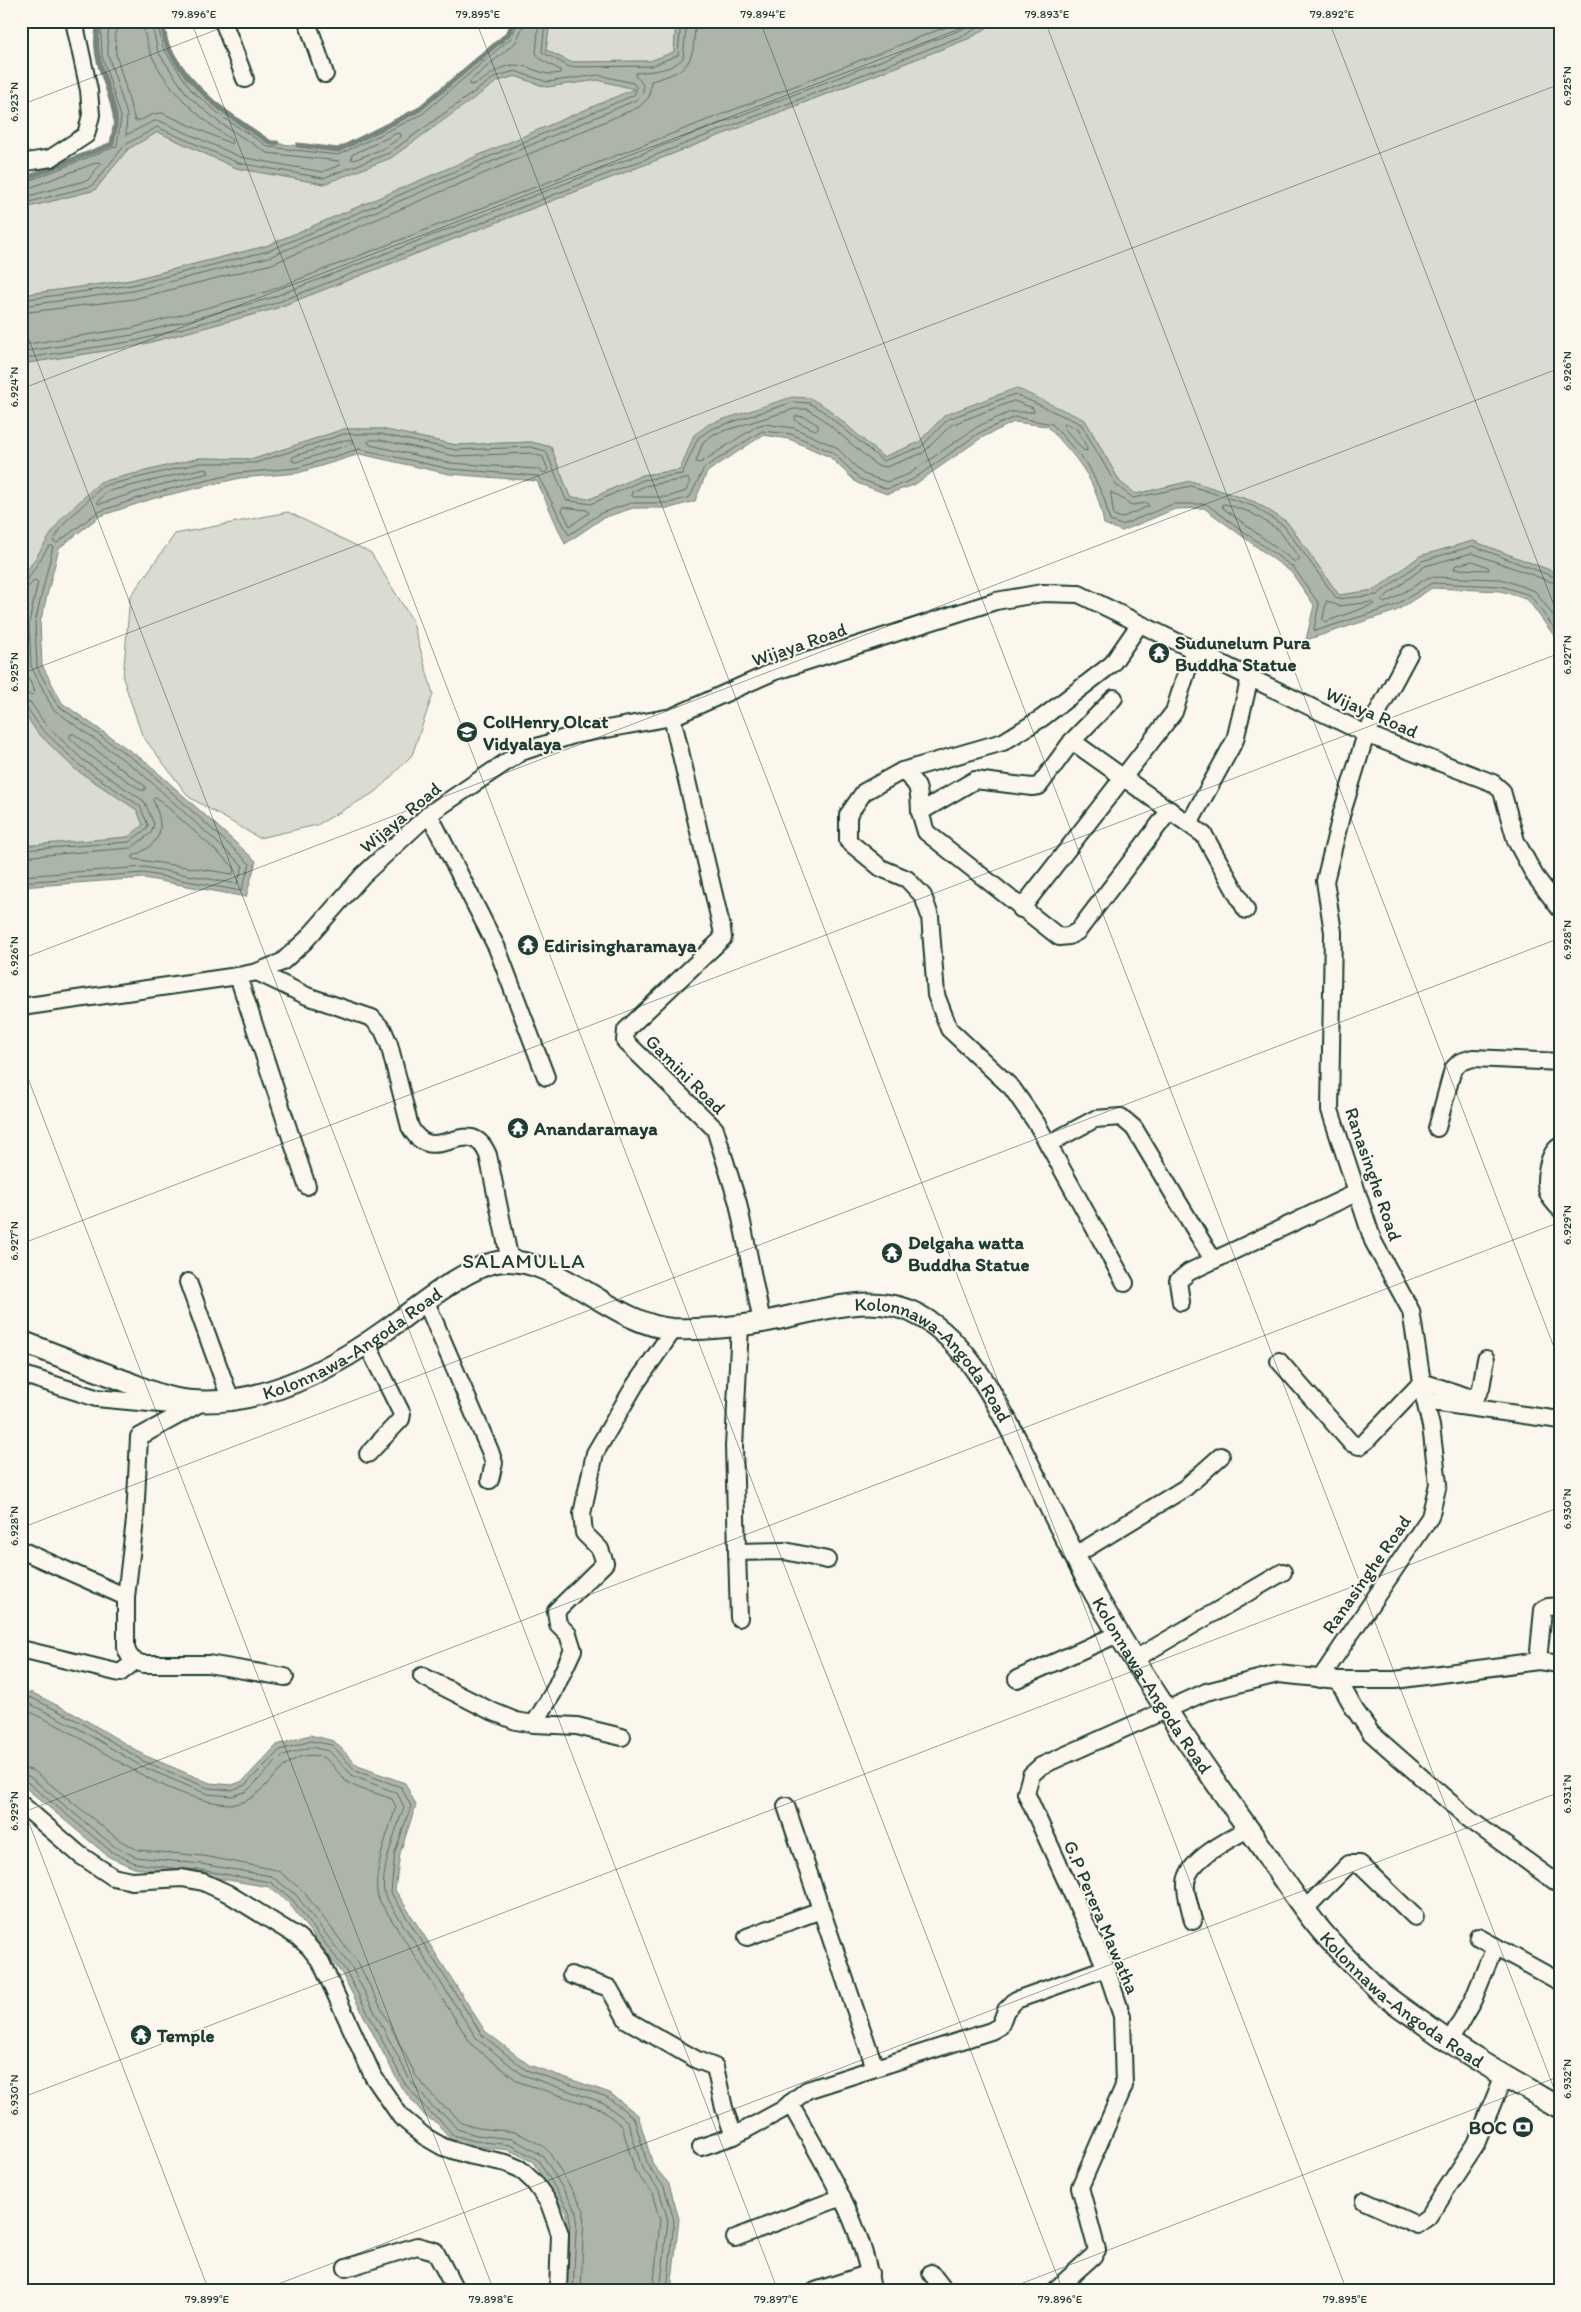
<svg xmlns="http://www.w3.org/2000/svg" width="1581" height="2312" font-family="Itim,sans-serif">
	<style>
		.green { fill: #dbdcd1; stroke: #7d8c82 }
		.water { fill: #adb4aa; stroke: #74847b }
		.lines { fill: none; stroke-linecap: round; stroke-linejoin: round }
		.shore { stroke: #586d63; stroke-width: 1 }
		.stream { stroke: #74847b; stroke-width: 5 }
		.minor-casing { stroke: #1f3d34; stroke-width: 20 }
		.major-casing { stroke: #1f3d34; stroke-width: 24 }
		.minor { stroke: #fbf7ec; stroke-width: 16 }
		.major { stroke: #fbf7ec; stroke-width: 20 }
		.ticks { fill: none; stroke: #1f3d34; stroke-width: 1; stroke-opacity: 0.45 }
		.labels { text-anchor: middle; stroke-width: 4; stroke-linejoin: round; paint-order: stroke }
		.poi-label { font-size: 19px; font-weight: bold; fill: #1f3d34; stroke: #fbf7ec; text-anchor: start }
		.street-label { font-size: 19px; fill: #1f3d34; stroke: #fbf7ec }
		.quarter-label { font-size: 21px; letter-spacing: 1px; fill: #1f3d34; stroke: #fbf7ec }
		.neatline { fill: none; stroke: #1f3d34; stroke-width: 2 }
		.ticks-label { font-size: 12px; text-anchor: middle; fill: #1f3d34 }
	</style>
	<rect width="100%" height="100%" fill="#fbf7ec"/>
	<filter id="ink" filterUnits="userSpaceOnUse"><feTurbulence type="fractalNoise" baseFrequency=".02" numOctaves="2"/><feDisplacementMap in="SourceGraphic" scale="10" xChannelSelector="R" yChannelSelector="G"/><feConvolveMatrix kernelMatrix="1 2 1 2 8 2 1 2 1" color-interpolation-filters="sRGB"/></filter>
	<g filter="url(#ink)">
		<!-- green -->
		<g class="green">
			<path d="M550,21h126l-2,31 -24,9 -80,1 -24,-12z"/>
			<path d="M998,21h562v553l-87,-33 -53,15 -45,34 -36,5 -52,-73 -32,-20 -64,-21 -55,13 -16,-12 -35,-62 -140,-5 -27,28 -35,14 -56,-49 -133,27 -13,35 -39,5 -52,24 -20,-2 -19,-50 -20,-5 -75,3 -75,-16h-37l-90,30 -54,-1 -100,24 -79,98v-216l115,-18 138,-37 696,-271z"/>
			<path d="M515,76l31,11 52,-7 37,9 -369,157 -135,34 -110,15v-86l74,-19 33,-41 30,-17 78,36 88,16 174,-103z"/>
			<path d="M288,512l83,41 41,67 21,74 -21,61 -35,36 -60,34 -58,13 -70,-41 -47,-62 -19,-57 7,-81 45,-63z"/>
			<path d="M21,708l16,24 38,37 62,41 6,15 -14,12 -108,9z"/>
		</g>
		<!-- water -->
		<g class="water">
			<path d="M100,21h62l5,25 29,42 30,26 45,29 67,7 80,-40 90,-76 6,-13h36l-4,29 24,12 80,-1 24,-9 2,-31h322l-28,17 -696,271 -138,37 -115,18v-69l110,-15 135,-34 368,-157 -36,-9 -52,7 -31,-11 -17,5 -107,77 -67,26 -88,-16 -78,-36 -30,17 -33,41 -74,19v-29l91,-36c1,-9 5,-19 3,-28 -5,-32 -27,-61 -15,-95z"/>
			<path d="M1016,388l69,32 35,62 16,12 55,-13 64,21 32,20 52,73 36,-5 45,-34 53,-15 87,33v70l-32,-44 -27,-9 -69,-3 -36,23 -90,29 8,-35 -23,-33 -87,-64 -29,1 -53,22 -18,-7c-8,-46 -26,-65 -57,-98l-33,-4 -33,16 -67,47 -27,9 -30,-11 -27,-26 -41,-18 -26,-4 -56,37 -12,29 -25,7h-37l-30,10 -38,26 -28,-63 -88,-7 -89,-20 -62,19 -58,5 -85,20 -55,18 -41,32 -19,75 2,42 20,38 84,59 110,99 -10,36 -102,-19 -123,9v-41l107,-9 15,-12 -6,-15 -62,-41 -38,-37 -16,-24v-128l40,-61 39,-37 100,-24 54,1 90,-30h37l75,16 75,-3 20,5 19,50 20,2 52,-24 38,-5 14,-35 15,-11 83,-27 18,1 17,10 56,49 35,-14 27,-28z"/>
			<path d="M21,1691l12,2 49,25 64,38 64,27 22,2 11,-4 34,-36 33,-10 24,6 24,25 47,17 11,22 -16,48 -5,37 90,141 44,34 81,28 28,22 15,50 16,19 10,35 -8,72h-109l4,-77 -33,-52 -24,-12 -35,-4 -24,-7 -13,-16 -11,-6 -25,-30 -59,-113 -54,-72 -19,-15 -70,-12 -65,-7 -25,-11 -88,-73z"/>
		</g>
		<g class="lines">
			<!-- shore -->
			<g class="shore">
				<path d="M111,21l-3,13v21l19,60 -1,20 28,-14h6l80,36 82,15 18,-7 -1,-4 -72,-8 -47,-30 -32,-27 -30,-44 -7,-31"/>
				<path d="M118,21l-3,14 1,19 19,67c9,0 17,-9 27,-8l70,31v-4c-38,-25 -87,-69 -89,-119"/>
				<path d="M157,21l6,27 29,43 32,27 45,29 69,8 83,-40 90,-77 7,-17"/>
				<path d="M525,21l-9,21 -46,39v4c14,-1 27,-21 45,-20 17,0 27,13 45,8v-3l-20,-11 -4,-6 3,-32"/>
				<path d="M545,21l-3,31 28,15 81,-1 27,-11 3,-34"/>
				<path d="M398,133l3,1v3l-16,11 -31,12 -3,-1 1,-4z"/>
				<path d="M21,184l96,-38 4,-29 -19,-61 -1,-23 3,-12"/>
				<path d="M21,191l77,-29 3,1 -13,17 -67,18"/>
				<path d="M21,204l71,-18 33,-41 32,-18 81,36 85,15 66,-25 106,-76 20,-6 32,11 51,-7 35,8 4,5 -3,7 -366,156 -136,34 -111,15"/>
				<path d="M21,306l112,-15 136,-34 367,-157c11,-7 9,-17 -1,-24l1,-3c15,-2 36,-2 47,-15l4,-37"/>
				<path d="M21,313l113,-14 138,-35 367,-157 10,-10 2,-16c41,-11 43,-19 44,-60"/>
				<path d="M21,345l111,-17 137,-37 692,-270"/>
				<path d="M21,352l112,-17 138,-37 694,-270 11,-7"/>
				<path d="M21,359l114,-18 138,-37 694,-270 21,-13"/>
				<path d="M1014,401l19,7 1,4h-24l-33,15 -68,47 -22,8 -24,-8 -27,-27 -42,-19 -30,-4 -7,2 -57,37 -4,-1 7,-20 11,-8 80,-25h13l13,8 56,48 10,2 37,-14 28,-28z"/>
				<path d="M797,416l8,1 13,8v4l-3,1 -19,-9 -1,-3z"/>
				<path d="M1067,424l10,5 10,19v3l-4,-1 -19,-22v-3z"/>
				<path d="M345,440h8l1,3 -58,19 -4,-1 1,-4z"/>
				<path d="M371,440h9l75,16 75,-3 13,4 5,13 -3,3 -8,-4 -87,-6 -80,-18 -2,-3z"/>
				<path d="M201,469l7,1 1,3 -57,14 -52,17 -3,-1 9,-11z"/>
				<path d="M688,479l2,3 -4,9 -18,6h-34l-3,-2 1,-3 13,-6z"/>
				<path d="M1111,492l21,13 15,-2 2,3 -28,12 -7,-3z"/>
				<path d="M1225,504l25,8 29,18 20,28v3l-4,1 -72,-54 -1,-3z"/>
				<path d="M563,507l24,3 2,3 -19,13 -8,-16z"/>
				<path d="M1473,561l15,6 1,3 -35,-1 1,-3z"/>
				<path d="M1560,579l-87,-33 -51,15 -45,34 -40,4 -53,-73 -31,-20 -62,-20 -58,12 -17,-13 -35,-61 -66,-30 -67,25 -27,28 -38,14 -59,-49 -15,-9 -16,-1 -82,27 -13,9 -16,36 -39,6 -52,24 -25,-4 -20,-49 -15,-4 -75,3 -76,-16h-36l-89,29h-55l-97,23 -38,36 -12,19 4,2 41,-31 55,-19 86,-20 58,-5 62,-19 91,20 88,7 31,59 32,-22 30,-10h38l21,-6 14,-29 58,-37 29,3 41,18 28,27 27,10 25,-9 67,-47 36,-16 37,7 36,41 16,33 6,23 12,4 51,-21h33l88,64 25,36 -5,25 1,2 79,-25 38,-23 69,3 29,9 30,41"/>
				<path d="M21,582l6,-2 22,-34h4l-18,77 2,44 20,38 86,61 107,98 -9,27 -97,-18 -123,9"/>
				<path d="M1560,585l-88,-32 -47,13 -44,34 3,3 7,-3 38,-23 72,2 34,12 25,34"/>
				<path d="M21,588l8,-2 6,-6 3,2 -9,40 2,44 22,43 86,62 104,95 -6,18 -93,-17 -123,9"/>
				<path d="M1327,601l12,5 33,-4 2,2 -49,18 -2,-3z"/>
				<path d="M21,625l3,44 11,23 -3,3 -11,-2"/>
				<path d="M21,700l10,3 14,21 38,36 61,41 10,23 -3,9 -20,15 -110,9"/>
				<path d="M21,706l6,2 14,20 38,37 61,41 8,19 -2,4 -17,13 -108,8"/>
				<path d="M74,734l71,52v4h-4l-54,-36 -17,-16v-3z"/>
				<path d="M156,797l78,70 -1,7 -100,-15v-3c31,-14 32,-28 20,-56z"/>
				<path d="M21,1696l11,2 48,24 63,39 65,27 24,2 13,-5 35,-35 31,-9 21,4 24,26 45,16 10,19 -16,46 -4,41 91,142 44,35 81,27 27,21 14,48 16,21 10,33 -7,71"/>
				<path d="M21,1703l9,1 46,23 65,39 66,28 25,2 15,-5 36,-36 28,-8 18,4 24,25 44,17 7,14c-7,20 -26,69 -19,89l92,143 46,36 81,28 24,19 14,46 17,22 9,30 -8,71"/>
				<path d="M21,1710l7,1c16,8 32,15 47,24 45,27 101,66 154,69 40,2 50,-60 93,-47 9,3 16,17 24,24 11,9 32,12 46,18l4,8c-7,22 -26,72 -17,93l93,145 47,37 82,27 21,17 13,45 17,22 8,28 -7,70"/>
				<path d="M21,1767l13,4 85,69 19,10 65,6 69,13 8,3 23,19 55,72 58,113 23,27 11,7 11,13 17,5 38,4 27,14 6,6 35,58 -3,81"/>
				<path d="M21,1774l9,3 85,70 21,10 65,7 70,12 25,19 56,73 58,112 24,29 11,6 12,14 19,6 37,4 30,17 34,56 -4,79"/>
				<path d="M21,1781l6,1 85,70 23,11 44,6"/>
				<path d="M185,1869l15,1 70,12 22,17 54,72 59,113 25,29 10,7 13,15 22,6 36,4 27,15 32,52 -1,43"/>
			</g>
			<!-- stream -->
			<g class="stream">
				<path d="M162,21c2,8 2,19 6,26 24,45 61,69 103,96h6"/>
				<path d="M298,145l40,5 80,-40 90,-76 6,-13"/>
				<path d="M21,180l91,-36c1,-9 5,-19 3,-28 -5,-32 -27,-61 -15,-95"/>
			</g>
			<!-- minor casing -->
			<g class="minor-casing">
				<g id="minor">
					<path d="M223,21l22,58"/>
					<path d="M307,21l18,53"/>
					<path d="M21,163l30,-5 35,-23 5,-20 -2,-25 -15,-69"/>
					<path d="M1114,698l-42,43 -33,45 -7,1 -57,-7 -55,32 6,20 133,105 10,-1 9,-5 92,-121"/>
					<path d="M672,717l50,212 1,9 -97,92 -1,11 90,88 23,74 24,119"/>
					<path d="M1072,741l132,94 42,75"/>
					<path d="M902,771c18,14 17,17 18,41"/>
					<path d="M429,814l68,134 49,129"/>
					<path d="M1189,824l46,-84 15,-63"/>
					<path d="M1021,909l153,-197 20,-63"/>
					<path d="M257,972l50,24 65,22 11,12 6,14 21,83c24,44 59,-17 78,28l22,106"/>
					<path d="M238,976l69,210"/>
					<path d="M21,1007l217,-31 19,-4 25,-10 23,-21 58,-66 66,-61 92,-62 53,-17 98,-18 101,-45 223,-71 46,-8 37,1 287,140 127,49 9,8 14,50 19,35 25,33"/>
					<path d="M1437,1128l16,-59 7,-7 13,-4 87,4"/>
					<path d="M1048,1144l47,-25 26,-2 13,11 79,132"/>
					<path d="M1560,1146c-12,7 -17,35 -12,47 2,6 8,12 12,16"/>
					<path d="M188,1282l43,119"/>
					<path d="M1125,1283l-88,-159 -25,-36 -63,-59 -13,-34 -6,-79 -7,-20 -16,-17 -26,-11 -33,-27v-26l16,-23 38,-21 101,-29 39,-24 70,-54 27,-39"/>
					<path d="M426,1302l64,149 4,12 -4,17"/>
					<path d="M1181,1302l-3,-21 11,-9 167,-79"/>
					<path d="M367,1344l35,70 -1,5 -33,35"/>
					<path d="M1279,1361l72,82 8,3 7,-5 56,-59 47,15 7,-1 5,-8 5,-29"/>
					<path d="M21,1374l75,24 86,8"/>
					<path d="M204,1401l-65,36 -4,83 -9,77v51c3,10 7,13 17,16h65l77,13"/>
					<path d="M1425,1401l135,19"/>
					<path d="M21,1550l105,47"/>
					<path d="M737,1552l48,-1 42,9"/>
					<path d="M1074,1556l111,-68 36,-32"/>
					<path d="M739,1618l-5,-171 6,-122"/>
					<path d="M21,1649l99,24 14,-11"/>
					<path d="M1135,1659l148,-87"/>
					<path d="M1538,1661l5,-51 5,-3 12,-1"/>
					<path d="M422,1676l67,34 27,11 18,3 43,2 45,11"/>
					<path d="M1017,1679l101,-45"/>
					<path d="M1320,1679l110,-162 8,-33 -7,-58 -6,-25 -14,-90 -38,-70 -43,-131 3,-178 -8,-51 16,-65 25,-82 43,-80"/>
					<path d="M1338,1680l17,30 16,23 98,86 91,66"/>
					<path d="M534,1724l19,-31 20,-43 -5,-16 -10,-10 -2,-13 49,-48 -5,-14 -16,-16 -2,-19 13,-61 40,-68 39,-56"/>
					<path d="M21,1804l59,51 33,22 19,4 50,-3 21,4 24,11 71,44 11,10 12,15 52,114 28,41 23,19 19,11 25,8 38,8 14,6 14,13 15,21 11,31 -2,57"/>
					<path d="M786,1806l89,262"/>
					<path d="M1305,1909l44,-45h11l55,53"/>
					<path d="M1193,1921c-2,-11 -8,-27 -7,-38 2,-24 43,-43 62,-54"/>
					<path d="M747,1937l74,-27"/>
					<path d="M1478,1937l82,45"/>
					<path d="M571,1975l38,13 18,32 70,40 18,7 9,41 10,28"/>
					<path d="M1449,2042l24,-42 22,-54"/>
					<path d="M790,2103c33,60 73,119 82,188"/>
					<path d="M701,2147l33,-11 48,-26 25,-20 184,-59 9,-5 6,-16 10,-10 90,-32"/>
					<path d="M1364,2201l53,24 11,-8 48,-73 28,-69"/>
					<path d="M735,2238l107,-41"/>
					<path d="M346,2268l71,-22 18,5 21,40"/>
					<path d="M931,2273l14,18"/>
					<path d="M815,2291l55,-18"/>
					<path d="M1054,2291l39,-35 4,-6 -17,-63 44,-101 -2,-70 -16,-48 -80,-175 5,-18 10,-9 165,-74 72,-18 60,6h57l143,-19 22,3"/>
				</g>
			</g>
			<!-- major casing -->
			<g class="major-casing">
				<g id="major">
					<path id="s1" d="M21,1341c35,14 69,27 104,40 15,6 31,14 47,17 76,16 154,-25 214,-68 28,-20 78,-62 111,-68 57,-10 115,63 176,67 29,1 62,-2 90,-7 51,-9 110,-33 157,-6 52,28 85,102 111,153 21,42 41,84 64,125 48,84 103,165 160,244 21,30 41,62 64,90 19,23 42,45 63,65 13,11 27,20 41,30 43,32 90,58 137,85"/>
				</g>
			</g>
			<!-- minor -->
			<use href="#minor" class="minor"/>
			<!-- major -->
			<use href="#major" class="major"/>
		</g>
	</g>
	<!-- ticks -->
	<path class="ticks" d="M191,21l872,2270M476,21l871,2270M760,21l800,2083M1045,21l515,1342M1329,21l231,600M21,105l218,-84M21,319l757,1972M21,389l959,-368M21,674l1539,-590M21,959l1539,-591M21,1060l473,1231M21,1244l1539,-591M21,1528l1539,-590M21,1802l188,489M21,1813l1539,-591M21,2098l1539,-591M260,2291l1300,-499M1002,2291l558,-215"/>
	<!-- icons -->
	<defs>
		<g id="temple-disc" transform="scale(1.125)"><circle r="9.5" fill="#1f3d34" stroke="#fbf7ec"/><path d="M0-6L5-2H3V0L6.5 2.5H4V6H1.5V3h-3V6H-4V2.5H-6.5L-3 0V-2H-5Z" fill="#fff"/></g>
		<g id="school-disc" transform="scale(1.125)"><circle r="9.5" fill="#1f3d34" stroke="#fbf7ec"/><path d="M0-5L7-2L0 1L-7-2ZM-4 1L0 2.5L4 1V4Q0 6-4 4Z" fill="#fff"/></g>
		<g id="bank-disc" transform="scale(1.125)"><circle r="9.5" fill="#1f3d34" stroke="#fbf7ec"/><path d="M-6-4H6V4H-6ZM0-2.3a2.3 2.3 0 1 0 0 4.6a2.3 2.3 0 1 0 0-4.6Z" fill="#fff"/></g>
	</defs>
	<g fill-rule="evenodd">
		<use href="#temple-disc" x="1159" y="653"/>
		<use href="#school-disc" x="467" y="732"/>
		<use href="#temple-disc" x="528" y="945"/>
		<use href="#temple-disc" x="518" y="1128"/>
		<use href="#temple-disc" x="892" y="1253"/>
		<use href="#temple-disc" x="141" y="2035"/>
		<use href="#bank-disc" x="1523" y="2127"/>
	</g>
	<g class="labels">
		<!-- poi labels -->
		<g class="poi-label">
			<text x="1175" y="649">Sudunelum Pura<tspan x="1175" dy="22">Buddha Statue</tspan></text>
			<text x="483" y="728">ColHenry Olcat<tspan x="483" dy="22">Vidyalaya</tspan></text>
			<text x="544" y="952">Edirisingharamaya</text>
			<text x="534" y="1135">Anandaramaya</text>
			<text x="908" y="1249">Delgaha watta<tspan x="908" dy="22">Buddha Statue</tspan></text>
			<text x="157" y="2042">Temple</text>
			<text x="1507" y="2134" text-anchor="end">BOC</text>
		</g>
		<!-- street labels -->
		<g class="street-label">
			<text transform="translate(799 644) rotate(-19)" y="7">Wijaya Road</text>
			<text transform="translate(1372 712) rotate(24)" y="7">Wijaya Road</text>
			<text transform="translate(400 817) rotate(-40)" y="7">Wijaya Road</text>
			<text transform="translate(686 1074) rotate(45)" y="7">Gamini Road</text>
			<text transform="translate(1374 1174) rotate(71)" y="7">Ranasinghe Road</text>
			<text dy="7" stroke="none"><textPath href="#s1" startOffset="356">Kolonnawa-Angoda Road</textPath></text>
			<text dy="7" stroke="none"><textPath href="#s1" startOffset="1001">Kolonnawa-Angoda Road</textPath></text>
			<text transform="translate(1366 1574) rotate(-55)" y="7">Ranasinghe Road</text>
			<text dy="7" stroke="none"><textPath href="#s1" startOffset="1406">Kolonnawa-Angoda Road</textPath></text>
			<text transform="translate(1102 1917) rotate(67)" y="7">G.P Perera Mawatha</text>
			<text dy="7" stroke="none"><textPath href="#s1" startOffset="1811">Kolonnawa-Angoda Road</textPath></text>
		</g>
		<!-- quarter labels -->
		<g class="quarter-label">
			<text x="524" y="1268">SALAMULLA</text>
		</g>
	</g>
	<!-- margin -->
	<rect width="1581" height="2312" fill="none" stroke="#fbf7ec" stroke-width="55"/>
	<rect x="28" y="28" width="1526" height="2256" class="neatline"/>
	<g class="ticks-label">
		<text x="194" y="18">79.896°E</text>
		<text x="478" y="18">79.895°E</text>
		<text x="763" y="18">79.894°E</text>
		<text x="1047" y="18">79.893°E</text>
		<text x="1332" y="18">79.892°E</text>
		<text transform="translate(1567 86) rotate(-90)" y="4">6.925°N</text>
		<text transform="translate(14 102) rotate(-90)" y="4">6.923°N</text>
		<text transform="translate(1567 371) rotate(-90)" y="4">6.926°N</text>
		<text transform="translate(14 387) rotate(-90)" y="4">6.924°N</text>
		<text transform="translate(1567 655) rotate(-90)" y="4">6.927°N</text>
		<text transform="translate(14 672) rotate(-90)" y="4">6.925°N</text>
		<text transform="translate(1567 940) rotate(-90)" y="4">6.928°N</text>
		<text transform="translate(14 956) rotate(-90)" y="4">6.926°N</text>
		<text transform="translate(1567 1225) rotate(-90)" y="4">6.929°N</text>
		<text transform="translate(14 1241) rotate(-90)" y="4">6.927°N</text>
		<text transform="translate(1567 1509) rotate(-90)" y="4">6.930°N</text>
		<text transform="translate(14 1526) rotate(-90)" y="4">6.928°N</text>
		<text transform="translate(1567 1794) rotate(-90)" y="4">6.931°N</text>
		<text transform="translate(14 1811) rotate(-90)" y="4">6.929°N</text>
		<text transform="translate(1567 2079) rotate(-90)" y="4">6.932°N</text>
		<text transform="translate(14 2095) rotate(-90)" y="4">6.930°N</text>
		<text x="207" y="2303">79.899°E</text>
		<text x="491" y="2303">79.898°E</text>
		<text x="776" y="2303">79.897°E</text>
		<text x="1060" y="2303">79.896°E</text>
		<text x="1345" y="2303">79.895°E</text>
	</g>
</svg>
